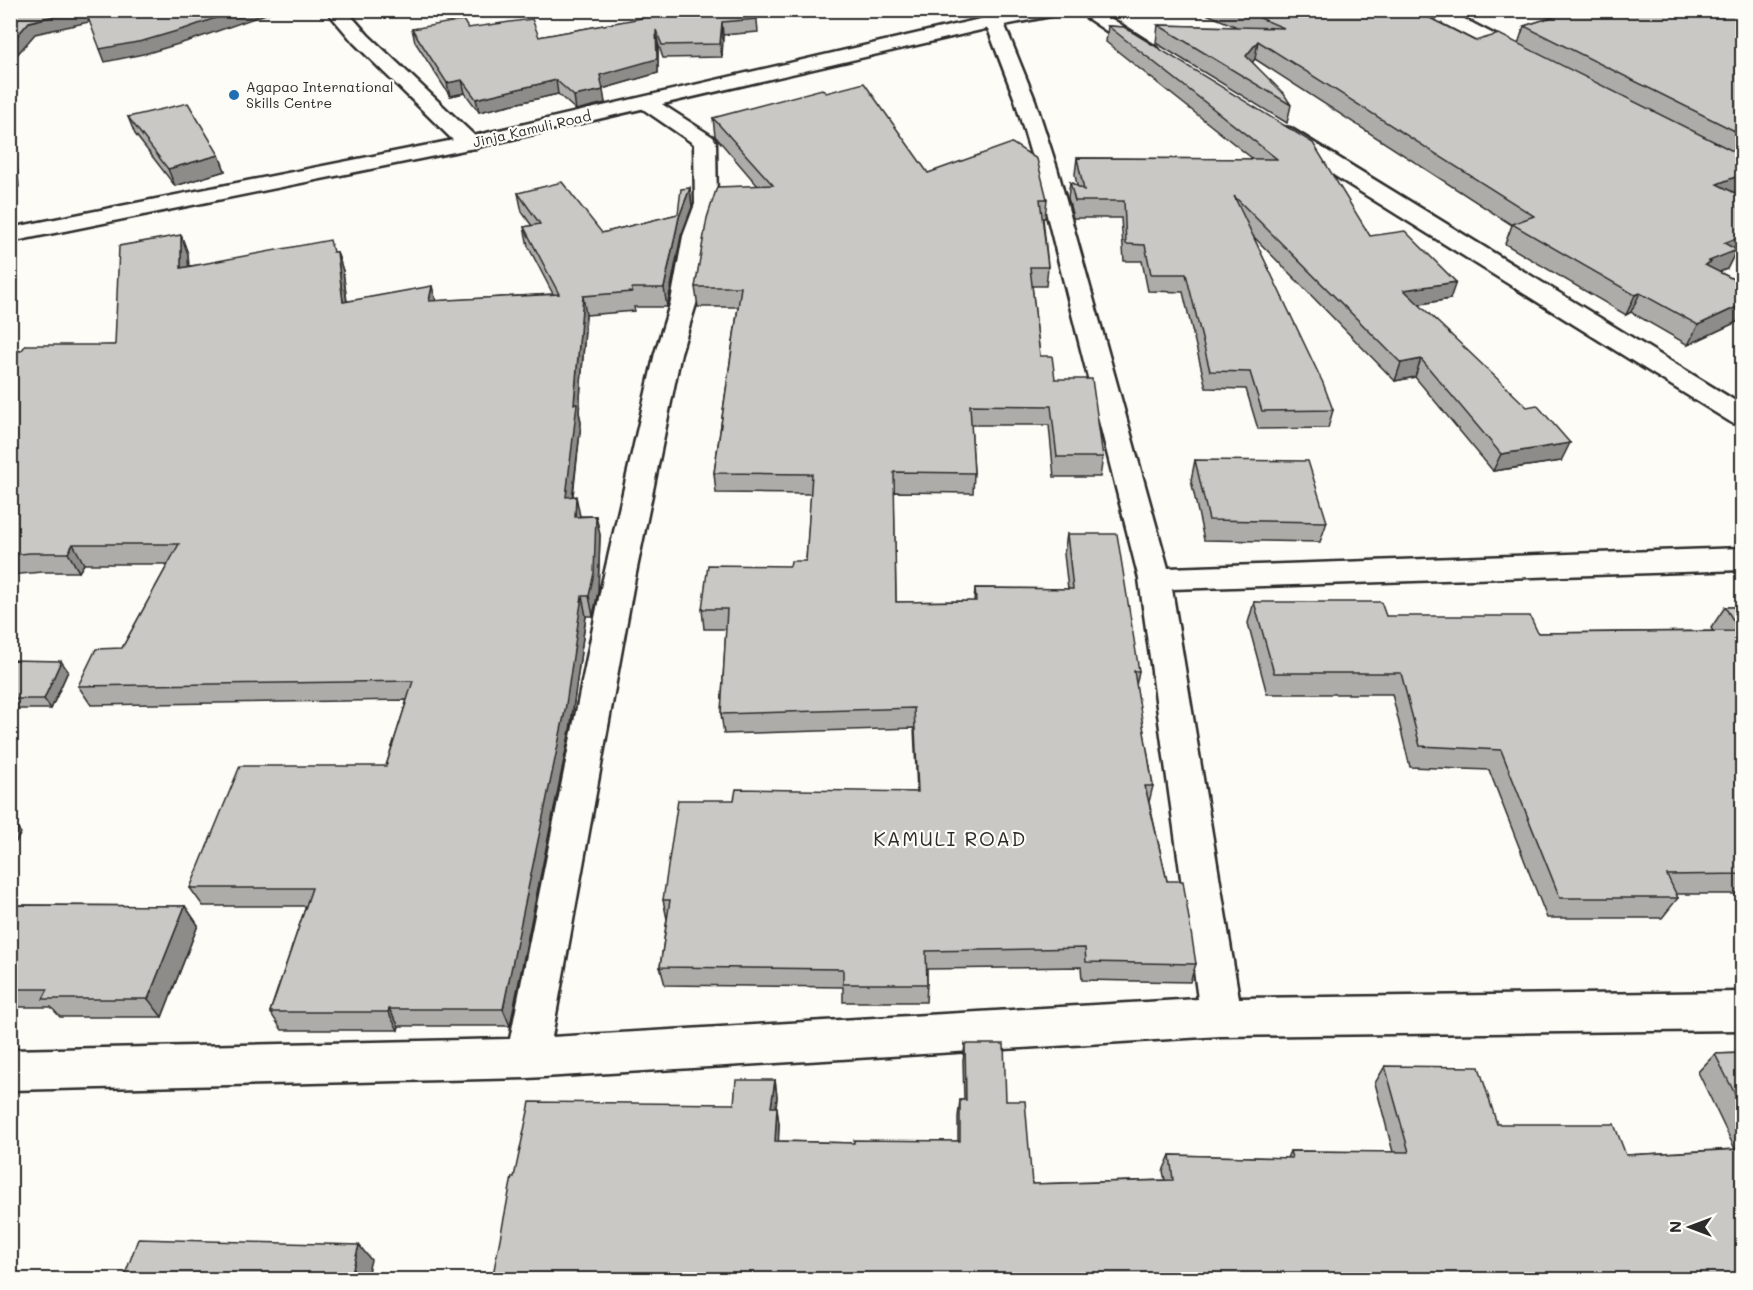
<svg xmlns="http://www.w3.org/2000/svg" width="1753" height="1290" font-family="Mali,sans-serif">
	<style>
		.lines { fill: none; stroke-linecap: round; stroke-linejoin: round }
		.minor-casing { stroke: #2b2b2b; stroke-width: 5 }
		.major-casing { stroke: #2b2b2b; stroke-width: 5 }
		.minor { fill: #fdfcf7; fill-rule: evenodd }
		.major { fill: #fdfcf7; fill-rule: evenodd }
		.wall { fill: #adaca9; stroke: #2b2b2b; stroke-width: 1.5 }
		.shaded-wall { fill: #8d8c89; stroke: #2b2b2b; stroke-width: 1.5 }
		.building { fill: #c9c8c4; stroke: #2b2b2b; stroke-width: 1.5 }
		.poi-dot { fill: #1f6fb2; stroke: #fdfcf7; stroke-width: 2 }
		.labels { text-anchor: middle; stroke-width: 4.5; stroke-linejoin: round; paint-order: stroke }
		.far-poi-label { font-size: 14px; fill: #2b2b2b; stroke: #fdfcf7; text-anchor: start }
		.far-street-label { font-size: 14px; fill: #2b2b2b; stroke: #fdfcf7 }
		.quarter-label { font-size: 20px; letter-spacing: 1.5px; fill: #2b2b2b; stroke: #fdfcf7 }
	</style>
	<rect width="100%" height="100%" fill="#fdfcf7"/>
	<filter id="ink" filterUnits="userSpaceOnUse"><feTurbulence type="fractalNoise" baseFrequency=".0167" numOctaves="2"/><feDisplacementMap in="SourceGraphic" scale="12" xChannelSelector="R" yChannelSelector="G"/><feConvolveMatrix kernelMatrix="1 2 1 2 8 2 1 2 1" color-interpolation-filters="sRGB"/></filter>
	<g filter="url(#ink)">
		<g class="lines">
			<!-- minor casing -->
			<g class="minor-casing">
				<g id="minor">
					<path d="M326,10h20l22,25 109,103 3,5 -3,5 -8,1 -8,-1 -107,-105z"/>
					<path d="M1075,10h23l58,37 3,4 -3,4h-14z"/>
					<path d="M1423,10h24l87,45 3,4 -3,4h-14l-95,-49z"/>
					<path d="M994,15l7,2 2,4 32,79 22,68 111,400 574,-20v22l-570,19 67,409 503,-6v38l-521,6 -694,42 -517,12v-40l500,-11 91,-451 54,-235 16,-52 12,-65 12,-32 -1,-60 -54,-37 -3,-4 3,-4 7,-2 7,2 59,38 3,5 1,62 -10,32 -10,65 -16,52 -48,235 -81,449 646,-38 -59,-420 -104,-411 -20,-68 -30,-79 2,-4z"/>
					<path d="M1282,127l8,1 452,277v20l-10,-2 -458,-285 -3,-5 3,-5z"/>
				</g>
			</g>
			<!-- major casing -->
			<g class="major-casing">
				<path id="major" d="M1019,10h41l-2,4 -7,2 -57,11 -525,122 -459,93v-14l459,-91z"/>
			</g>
			<!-- minor -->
			<use href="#minor" class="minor"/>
			<!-- major -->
			<use href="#major" class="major"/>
		</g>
		<!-- wall -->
		<g class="wall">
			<path d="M756,10l2,22 -35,3 -1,22 -59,1 -5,-15v30l-56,16 3,14 -29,7 -18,-16 -79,18 -14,-19 -15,3 -35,-54 -3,-13 56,-1 71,9 114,-21z"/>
			<path d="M1197,10h217l61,31 43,3 6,-18 35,-11 -10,-5h194v179l-9,3 9,5v55l-9,3 -7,14 -8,3 24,12v35l-55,26 -57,-33 -5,3 -121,-71 7,-19 -257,-166 -3,3 39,43 -4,18 -131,-80 2,-18 79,2z"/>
			<path d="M1108,26l16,1 246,209 80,63 -31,5 142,157 -68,10 -78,-94 -20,4 -142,-145 80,174 -5,18 -70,1 -12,-40 -40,-1 -23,-96 -35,-1 -6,-30h-18l-3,-43h-48l-5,-20 2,-16 7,4 -2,-12 2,-16 176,1 -147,-117z"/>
			<path d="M128,117l91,38 6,16 -50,15 -40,-52z"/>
			<path d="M713,118l215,55 119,26 -2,19h-2l5,49 -2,19h-14l8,70 15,23 48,78 -3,20h-46l-5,-52h-78l3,48 -1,20 -79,-1 2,110 78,-1 1,-13 93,1 -4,-35 3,-20 72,137 -3,15 17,100 -4,16 18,79 29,83 -6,18 -108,-2 -1,-13 -154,2v15l-1,18h-83v-15l-178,-2 -5,-18 7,-48 -4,-19 71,-100 183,-8 -3,-64 -190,6 -3,-20 5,-85h-22l-2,-20 88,-43 16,-5 5,-67 -95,-1 -2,-20 24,-166h-40l-3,-20 63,-101 -43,-50z"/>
			<path d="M690,188l2,19 -11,29 -14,71h-33l1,4 -49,4 -7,97 2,11 -8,73 7,20h16l4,19 -2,57 -5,24h-7l-16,114 -60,296h-111l-1,4h-116l-12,-18 36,-106h-103l-13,-18 196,-122 21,-66 -316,5 -13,-19 44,-38 46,-84h-84l-5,8h-37l-32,3v-224l105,-6 66,-110 7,19 1,12 148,-14 6,19 4,30h89l117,-7 -25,-48 -4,-19 8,-1 -10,-14 -4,-19 84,40 76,-19z"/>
			<path d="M1195,460l132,62 -7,20 -116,-2 -13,-60z"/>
			<path d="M1254,602l284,31 175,-2 -2,-3 14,-21h18v287h-67l2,4 -16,20h-115l-58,-148 -79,-3 -18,-73h-125l-19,-71z"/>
			<path d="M10,660l58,11 -17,38h-41z"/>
			<path d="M10,905l175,1 13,19 -36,92h-102l-9,-10h-41z"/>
			<path d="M965,1044l41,57 26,83 133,-4 -2,-9 7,-16 117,3 3,-7 103,1 -18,-69 10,-17 112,58 129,31 109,-6 -37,-77 17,-18 28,-1v227l-1229,-103 220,-73 41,-24 2,17 -1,10 3,17 -1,17 76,2 104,-2v-24l2,-17h4l-1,-39z"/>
		</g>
		<!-- shaded-wall -->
		<g class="shaded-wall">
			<path d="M80,10h5l4,12 -54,12 -25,29v-19l19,-22z"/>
			<path d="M238,10h39l-85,30 -44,13 -43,9 -5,-13z"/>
			<path d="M722,22l1,13 -1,22 -2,-13z"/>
			<path d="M656,30l2,13v30l-56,16 -2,-14z"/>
			<path d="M1258,41l-3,18 -13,15 4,-18z"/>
			<path d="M462,80l3,13 -15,3 -3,-13z"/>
			<path d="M556,80l2,14 -79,18 -3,-13z"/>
			<path d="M603,90l2,13 -29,7 -2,-14z"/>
			<path d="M10,114l3,5 6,68 -9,2z"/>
			<path d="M219,155l6,16 -50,15 -7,-17z"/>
			<path d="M1743,174v15l-35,13 9,-18z"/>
			<path d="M690,188l2,19 -11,29 -14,71 -3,-19 15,-71z"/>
			<path d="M181,235l7,19 1,32 -8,-18z"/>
			<path d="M1743,236v16l-9,3 -7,14 -24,10 -7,5 13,-23 15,-18z"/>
			<path d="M337,252l6,19 6,50 -6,-19z"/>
			<path d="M1456,282l-6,17 -52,9 6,-18z"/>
			<path d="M432,286l5,19 -8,-4z"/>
			<path d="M1640,293l-9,19 -5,3 9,-20z"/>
			<path d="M583,296l3,19 -7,97 2,11 -11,93 -4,-19z"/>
			<path d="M1743,304v15l-55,26 10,-20z"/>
			<path d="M1421,359l-6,18 -20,4 6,-18z"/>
			<path d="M1570,443l-9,18 -68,10 8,-17z"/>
			<path d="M576,496l4,20 -1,20 -4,-19z"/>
			<path d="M596,516l4,19 -2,57 -5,24 -4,-20z"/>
			<path d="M73,544l11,20 -5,8 -11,-19z"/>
			<path d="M582,596l4,20 -16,114 -60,296 -7,-17z"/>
			<path d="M61,661l7,10 -17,38 -7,-10z"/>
			<path d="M10,820l11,13 -11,19z"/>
			<path d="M185,906l13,19 -36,92 -14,-18z"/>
			<path d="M389,1009l10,17 -1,4 -10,-18z"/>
			<path d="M775,1080l2,17 -3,27 -3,-17z"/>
			<path d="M777,1107l2,17 -1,33 -3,-16z"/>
			<path d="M359,1245l12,15 -5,20h-16z"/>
		</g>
		<!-- building -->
		<g class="building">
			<path d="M10,10h70l-51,12 -19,22z"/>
			<path d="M85,10h153l-51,18 -44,13 -43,8z"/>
			<path d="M652,10h104l1,9 -35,3 -2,22 -58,1 -6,-15 1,29 -57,16 3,15 -29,6 -18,-16 -80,19 -14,-19 -15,3 -35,-54 51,-9 5,8 64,-9 7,18 114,-21z"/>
			<path d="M1241,10h173l61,31 24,-7 244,122v18l-26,10 26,13v39l-19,7 13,7 -28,11 2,1 -6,3 38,19v20l-45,21 -58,-32 -5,2 -123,-71 22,-8 -276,-175 -12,15 38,38 7,11 -133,-80 126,3z"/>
			<path d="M1574,10h169v125l-219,-109z"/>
			<path d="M1108,26l16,1 189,116 57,93 35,-5 51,51 -52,8 123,117 10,-2 33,38 -69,11 -80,-95 -20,4 -167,-167 89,187 10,27 -71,1 -12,-39 -40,-1 -24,-97h-35l-6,-29 -19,-1 -2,-43h-49l-5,-19 14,8 -7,-32 200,1z"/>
			<path d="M864,83l64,90 84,-30 25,16 10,40h-7l8,68h-18l10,89h12l3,23h37l11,78h-46l-6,-51 -81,-1 4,68 -80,-1 2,130 80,-1 -1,-13 98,1 -6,-55h50l22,137h-5l19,115h-8l22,95h16l13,83 -110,-2 -1,-14 -159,3 1,33h-84v-15l-183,-2 10,-67h-7l15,-100h56l2,-11 182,3 -4,-84 -193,6 6,-105h-25l6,-44 82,1 1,-5h15l6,-87 -98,-1 27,-186h-46l12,-69 10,-31 56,-2 -60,-67 109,-29 4,4z"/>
			<path d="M188,103l31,52 -51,14 -40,-52z"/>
			<path d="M10,156l2,17h-2z"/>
			<path d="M562,182l40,51 76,-19 3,-25 9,-1 -11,29 -15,71h-32v4l-49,4 -9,108h3l-11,93 10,-1 -1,21 21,-1 -2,57 -5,23h-7l-17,115 -62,298h-114l-1,3h-118l42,-124h-122l50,-122h146l27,-85 -335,5 18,-37 26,-1 57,-104h-106l-5,9h-38l-20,2v-204h11l5,-6h89l4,-99 62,-11v33l149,-28 3,12h4l6,50 89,-16 -3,15 130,-7 -35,-67 16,-3 -22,-31z"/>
			<path d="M1195,460l113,1 19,61 -118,-2z"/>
			<path d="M1254,602h127l5,14h144l8,17 202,-2 -15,-24h18v267l-76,1 11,23h-118l-59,-148 -81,-4 -19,-73h-127z"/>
			<path d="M10,660l51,1 -17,38h-34z"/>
			<path d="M10,905l175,1 -37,93h-105l5,-10h-38z"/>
			<path d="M965,1044h39l2,57h19l7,83 141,-4 -3,-25 122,3 -2,-7 119,1 -24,-86 94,1 18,57h117l12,31 117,-6v131h-1251l20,-103h2l16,-75 204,2 2,-24h39l-4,27h6l-2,34 79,2v-3l106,1v-41h6z"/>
			<path d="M1743,1053v57l-28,-56z"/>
			<path d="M138,1239l221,6 -9,35h-227z"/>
		</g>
	</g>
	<!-- markers -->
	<circle class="poi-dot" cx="234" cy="95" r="6"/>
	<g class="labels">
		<!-- far-poi labels -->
		<g class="far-poi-label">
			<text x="246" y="92">Agapao International<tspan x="246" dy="16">Skills Centre</tspan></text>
		</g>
		<!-- far-street labels -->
		<g class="far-street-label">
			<text transform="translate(532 129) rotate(-13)" y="5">Jinja Kamuli Road</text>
		</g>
		<!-- quarter labels -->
		<g class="quarter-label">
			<text x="950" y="846">KAMULI ROAD</text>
		</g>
	</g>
	<!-- margin -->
	<rect width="1753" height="1290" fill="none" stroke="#fdfcf7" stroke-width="36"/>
	<rect x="18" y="18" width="1717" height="1254" fill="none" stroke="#2b2b2b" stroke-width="2" filter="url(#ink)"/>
	<!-- north arrow -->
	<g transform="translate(1690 1227) rotate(270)" stroke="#fdfcf7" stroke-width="4.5" paint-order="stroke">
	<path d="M0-4.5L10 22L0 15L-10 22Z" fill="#2b2b2b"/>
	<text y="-9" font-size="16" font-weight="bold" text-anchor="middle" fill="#2b2b2b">N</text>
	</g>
</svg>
